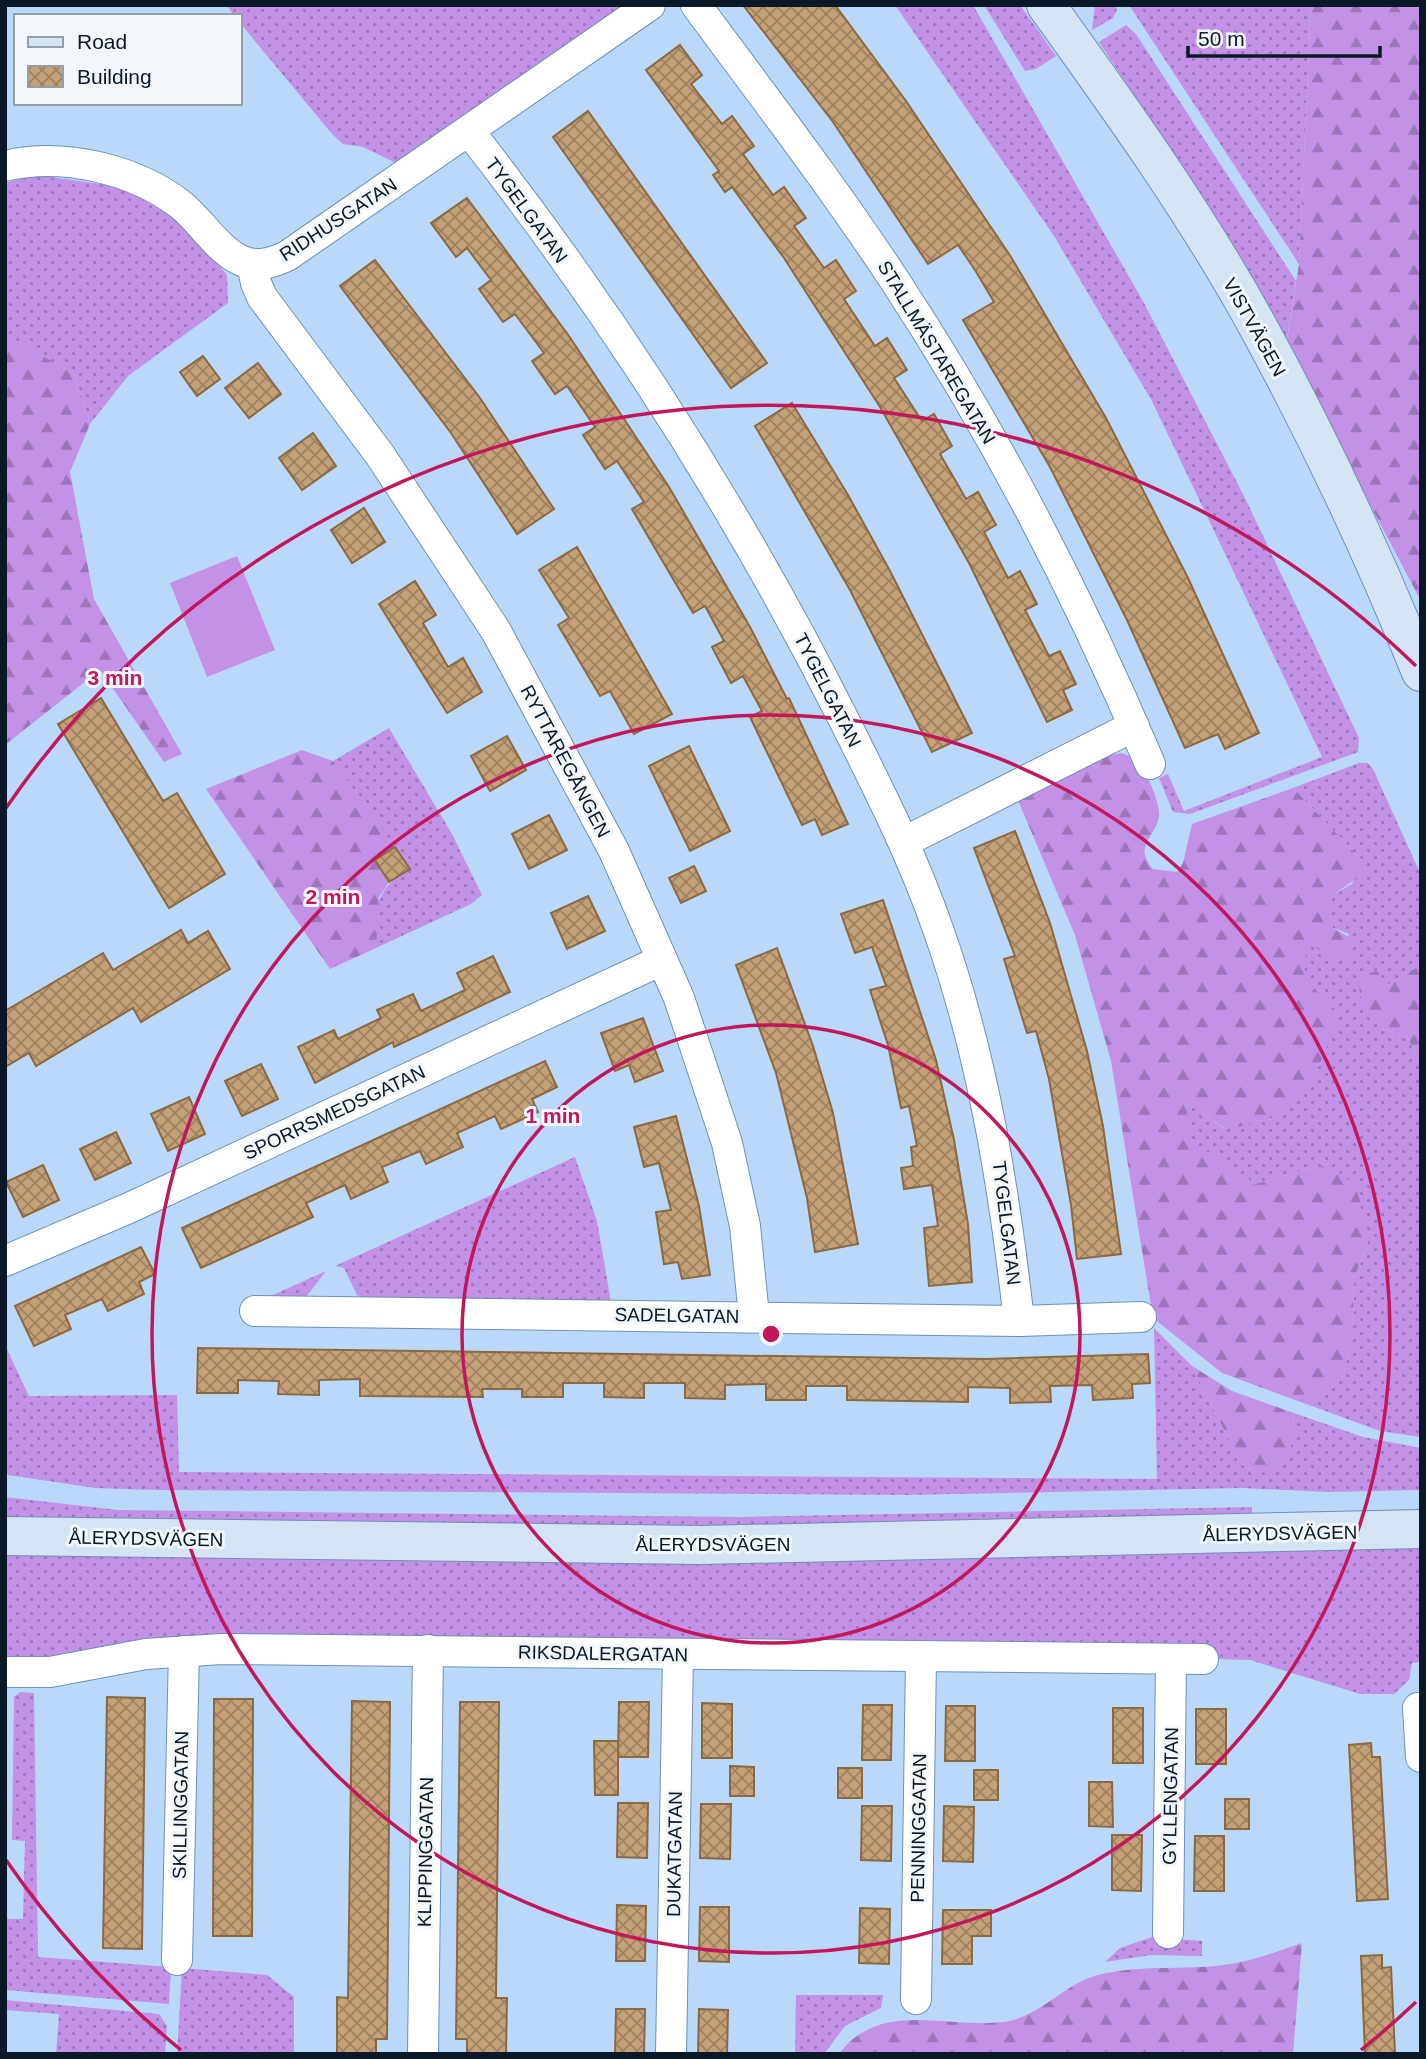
<svg xmlns="http://www.w3.org/2000/svg" width="1426" height="2059" font-family="Helvetica,sans-serif">
	<style>
		.grass { fill: url(#grass-dots) }
		.forest { fill: url(#forest-firs) }
		.pitch { fill: #c391e6 }
		.building { fill: url(#building-cross-hatch); stroke: #8b6941; stroke-width: 2 }
		.lines { fill: none; stroke-linecap: round; stroke-linejoin: round }
		.street-casing { stroke: #6d91b7; stroke-width: 32 }
		.secondary-casing { stroke: #6d91b7; stroke-width: 40 }
		.street { stroke: #fff; stroke-width: 30 }
		.secondary { stroke: #d4e4f4; stroke-width: 38 }
		.ring { fill: none; stroke: #c2185b; stroke-width: 3.5 }
		.labels { text-anchor: middle; stroke-width: 6; stroke-linejoin: round; paint-order: stroke }
		.street-label { font-size: 19px; fill: #0a1827; stroke: #f3f7fb }
		.centre { fill: #c2185b; stroke: #f3f7fb; stroke-width: 3.5 }
		.ring-label { font-size: 21px; text-anchor: middle; font-weight: bold; fill: #c2185b; stroke: #f3f7fb; stroke-width: 6; stroke-linejoin: round; paint-order: stroke }
	</style>
	<defs>
		<pattern id="grass-dots" width="8" height="8" patternUnits="userSpaceOnUse" patternTransform="scale(1.75)"><rect width="8" height="8" fill="#c391e6"/><path d="M2 2h.1M6 6h.1" fill="none" stroke="#9d75ba" stroke-width="1.8" stroke-linecap="round"/></pattern>
		<pattern id="forest-firs" width="22" height="20" patternUnits="userSpaceOnUse" patternTransform="scale(1.75)"><rect width="22" height="20" fill="#c391e6"/><path d="M5 1l3.5 6h-7zM16 11l3.5 6h-7z" fill="#9d75ba"/></pattern>
		<pattern id="building-cross-hatch" width="8" height="8" patternUnits="userSpaceOnUse" patternTransform="scale(1.75)"><rect width="8" height="8" fill="#c5a177"/><path d="M0 0l8 8M0 8l8-8" fill="none" stroke="#9e8262"/></pattern>
	</defs>
	<rect width="100%" height="100%" fill="#bad9fa"/>
	<!-- grass -->
	<g class="grass">
		<path d="M227,5h401l-228,160 -37,-18 -20,-3 -11,-10 -92,-111v-7h-6z"/>
		<path d="M895,5h78l170,296 102,197 114,240 -1,14 -168,62 -17,-2 -14,-34 9,-4 16,37 138,-54 -170,-356 -98,-165z"/>
		<path d="M984,5h36l36,51 -20,13 -11,2z"/>
		<path d="M1095,5h20l2,5 -4,8 -21,12z"/>
		<path d="M1129,5h182l-12,259z"/>
		<path d="M1126,25l10,9 160,247 -10,64 -111,-188 -76,-115z"/>
		<path d="M36,175l85,12 62,36 44,52 1,28 -100,73 -38,48 -16,-50 -69,-40v-151z"/>
		<path d="M389,728l63,106 30,61 -11,9 -95,44c2,-42 -5,-54 33,-80l-76,-107z"/>
		<path d="M1359,763h9l5,6 48,106v90l-34,20 -5,43 25,9 14,28v372l-41,-6 -71,-26 33,-26 11,-46 1,-55 14,-34 -39,-80 -74,20 -66,-44 -3,-38 38,27 80,-154 -1,-16 8,-16 22,17 16,-26 -16,-6 -9,-13 9,-20 19,-11 11,-23 -70,-73z"/>
		<path d="M575,1157l22,64 14,81 -246,-3 -8,-4 -13,-27 -9,-2z"/>
		<path d="M326,1271l-20,26 -44,3z"/>
		<path d="M1154,1328l38,38 49,98 17,9 33,-26 3,-34 69,24 58,11v42l-93,2 -86,-4 -334,7 -754,-5 -59,-2 -87,-13 -3,-5v-125l24,51 148,-1 2,77 978,7z"/>
		<path d="M5,1497l113,13 623,7 511,-10v11l-465,9 -782,-8z"/>
		<path d="M1421,1546v116l-9,1 -3,17 -15,14h-34l-110,-34 -33,-1 -1143,-2 -69,3v-109z"/>
		<path d="M20,1692l14,1 4,264 133,10 -2,37 -164,-14v-71h18l2,-78 -13,-1 2,-143z"/>
		<path d="M1152,1937l50,4v15l-51,-1 -46,7 15,-14z"/>
		<path d="M182,1968l85,7 27,22v57h-117z"/>
		<path d="M796,1995h87l-2,13 -36,18 -21,28h-29z"/>
		<path d="M5,2000l154,14 8,12 -2,28h-109l3,-40 -54,-4z"/>
	</g>
	<!-- forest -->
	<g class="forest">
		<path d="M1311,5h110v596l-135,-255 13,-82z"/>
		<path d="M5,334l69,40 16,50 -20,48 24,127 88,155 -18,8 -64,-92 -95,75z"/>
		<path d="M302,750l31,11 62,86 -20,13 14,22 -10,15 -3,51 -46,21 -124,-180z"/>
		<path d="M1122,753c4,2 12,4 15,7 8,8 24,45 22,55 -2,22 -27,30 -6,54l24,3 6,-9 9,-39 101,-36 70,73v13l-30,21 -8,20 8,13 23,13 -7,18 -16,1 -22,-16c-18,34 6,45 28,70 -24,68 -37,104 -114,115l-39,-26 4,37 65,44 74,-20 28,23 11,57 -14,34 -1,55 -11,46 -33,26 -87,-32 -69,-55 -42,-257 -36,-126 -58,-137 89,-42z"/>
		<path d="M1421,965v100l-14,-28 -25,-9 -18,-14 -7,-38 20,-5 10,14z"/>
		<path d="M1192,1366l40,25 62,22 -3,34 -12,24 -21,2 -17,-9z"/>
		<path d="M1302,1943l-9,111h-454c41,-55 107,-25 164,-32 38,-5 60,-38 95,-47 46,-12 92,-3 138,-12 22,-4 45,-13 66,-20z"/>
	</g>
	<!-- pitch -->
	<path class="pitch" d="M237,556l38,94 -68,27 -37,-94z"/>
	<!-- building -->
	<g class="building">
		<path d="M743,5h92l71,96 105,156 95,161 82,160 71,155 -34,16 -7,-15 -33,14 -58,-128 -77,-153 -87,-147 31,-18 -19,-32 -17,-25 -30,19 -95,-142z"/>
		<path d="M680,45l22,30 -11,9 31,40 10,-8 22,30 -11,8 30,41 11,-8 22,31 -12,8 30,42 12,-8 20,31 -12,8 31,47 12,-8 20,32 -13,8 28,43 12,-7 18,32 -12,8 26,45 12,-7 18,33 -12,7 24,46 12,-7 17,33 -12,6 24,46 11,-5 16,33 -13,6 9,20 -25,12 -78,-159 -89,-156 -96,-149 -52,-71 -7,5 -12,-17 6,-4 -73,-101z"/>
		<path d="M588,111l179,252 -36,25 -178,-251z"/>
		<path d="M467,198l102,138 100,151 81,140 37,72 2,-1 59,126 -26,11 -7,-16 -13,6 -52,-108 12,-6 -19,-35 -12,7 -19,-36 12,-6 -19,-35 -12,7 -61,-104 12,-7 -27,-41 -12,8 -22,-34 12,-8 -28,-41 -12,8 -23,-33 12,-8 -29,-39 -12,8 -24,-33 12,-9 -24,-32 -11,9 -25,-34z"/>
		<path d="M375,260l105,138 74,111 -37,25 -66,-101 -111,-147z"/>
		<path d="M203,356l17,23 -23,17 -17,-24z"/>
		<path d="M258,363l23,31 -32,24 -24,-30z"/>
		<path d="M792,403l56,92 42,76 82,162 -40,19 -82,-162 -95,-164z"/>
		<path d="M313,433l23,33 -34,24 -23,-32z"/>
		<path d="M364,508l21,34 -33,21 -21,-33z"/>
		<path d="M577,547l95,167 -38,20 -24,-43 -10,5 -42,-71 11,-7 -30,-48z"/>
		<path d="M415,581l21,34 -13,8 25,44 15,-9 19,34 -35,21 -68,-109z"/>
		<path d="M101,698l62,103 14,-8 48,81 -56,34 -111,-184z"/>
		<path d="M507,736l19,34 -36,21 -19,-35z"/>
		<path d="M689,746l41,85 -40,20 -41,-85z"/>
		<path d="M549,815l18,35 -38,19 -17,-35z"/>
		<path d="M1015,831l35,92 37,128 16,75 18,128 -44,5 -6,-54 -22,-126 -13,-48 -9,2 -23,-74 11,-3 -41,-108z"/>
		<path d="M395,847l15,22 -21,13 -14,-22z"/>
		<path d="M694,866l12,25 -25,12 -12,-25z"/>
		<path d="M588,896l17,35 -38,18 -16,-36z"/>
		<path d="M883,900l53,160 18,80 14,84 4,58 -43,4 -5,-58 14,-2 -6,-41 -28,4 -3,-21 12,-2 -2,-19 6,-1 -8,-40 -8,2 -13,-63 -18,-55 16,-4 -14,-39 -17,6 -14,-39z"/>
		<path d="M181,930l7,13 20,-12 22,38 -89,53 -8,-14 -97,58 -7,-13 -24,14v-56l98,-58 10,17z"/>
		<path d="M777,948l36,98 20,67 25,131 -43,8 -8,-54 -31,-125 -40,-108z"/>
		<path d="M493,956l17,36 -116,55 -1,-5 -78,41 -17,-36 36,-17 4,9 43,-21 -4,-8 36,-16 8,17 44,-21 -8,-17z"/>
		<path d="M643,1018l20,53 -28,11 -6,-17 -14,6 -14,-38z"/>
		<path d="M545,1061l12,26 -25,12 6,13 -37,17 -6,-13 -38,17 6,14 -37,17 -6,-13 -38,16 6,15 -37,17 -6,-14 -39,18 7,14 -112,51 -19,-40z"/>
		<path d="M261,1064l17,35 -36,17 -17,-35z"/>
		<path d="M189,1097l16,37 -37,17 -17,-37z"/>
		<path d="M676,1116l23,90 11,69 -28,4 -4,-17 -14,2 -8,-52 15,-2 -12,-47 -15,4 -10,-40z"/>
		<path d="M116,1132l15,31 -36,17 -15,-31z"/>
		<path d="M43,1165l16,35 -36,17 -17,-35z"/>
		<path d="M141,1247l14,27 -16,8 5,12 -36,17 -6,-12 -37,16 6,14 -37,17 -19,-40z"/>
		<path d="M198,1348l788,11 162,-5 2,29 -18,1 1,14 -40,2 -1,-15 -42,1 1,16 -41,1v-15l-42,-1v15l-121,-2v-14h-41v14h-40v-16l-41,1v14l-40,-1v-15h-41v15l-40,-1v-14h-41v14h-41v-8h-40l1,8 -123,-1v-17l-41,1v15l-41,-1 1,-13 -41,-1v13h-41z"/>
		<path d="M107,1697l38,1 -3,251 -39,-1z"/>
		<path d="M214,1699h39l-1,237h-39z"/>
		<path d="M352,1701l38,1 -3,337h-11v15h-39v-57l11,1z"/>
		<path d="M460,1702h39l-3,296h11l-1,56h-39v-15h-11z"/>
		<path d="M619,1702h30l-1,55h-30z"/>
		<path d="M702,1703l30,1v54h-30z"/>
		<path d="M863,1705h29l-1,55h-29z"/>
		<path d="M946,1706h29v55h-30z"/>
		<rect x="1113" y="1708" width="30" height="55"/>
		<rect x="1196" y="1709" width="30" height="55"/>
		<path d="M594,1741h24v54h-23z"/>
		<path d="M1371,1743l1,14h8l8,142 -31,2 -8,-156z"/>
		<path d="M730,1766l24,1v29h-24z"/>
		<rect x="838" y="1768" width="24" height="30"/>
		<rect x="974" y="1770" width="24" height="30"/>
		<path d="M1089,1782h23l1,45 -24,-1z"/>
		<rect x="1225" y="1799" width="24" height="30"/>
		<path d="M618,1803h30l-1,55 -30,-1z"/>
		<path d="M701,1804h30l-1,55 -30,-1z"/>
		<path d="M862,1806h30l-1,55 -30,-1z"/>
		<path d="M944,1806l30,1 -1,55 -30,-1z"/>
		<path d="M1112,1835h30l-1,56 -29,-1z"/>
		<path d="M1195,1836h29v55h-30z"/>
		<path d="M617,1905l29,1 -1,55h-29z"/>
		<path d="M700,1907h29v55l-30,-1z"/>
		<path d="M860,1908l30,1 -1,55 -30,-1z"/>
		<path d="M943,1910h48v26h-19v28h-30z"/>
		<path d="M1382,1955v13l9,-1 4,87h-30l-4,-98z"/>
		<path d="M616,2009h29l-1,45h-29z"/>
		<path d="M699,2009l29,1 -1,44h-29z"/>
	</g>
	<g class="lines">
		<!-- street casing -->
		<g class="street-casing">
			<g id="street">
				<path d="M696,5c68,92 138,183 201,279 99,151 183,314 253,480"/>
				<path d="M469,131c144,184 271,382 376,591 34,68 68,135 93,207 45,127 66,258 81,392"/>
				<path d="M5,166c57,-14 130,3 176,39 20,16 36,44 59,55 17,8 32,3 47,-4l363,-251"/>
				<path d="M252,264l4,19 6,14 118,158 116,176 118,220 65,147 48,145 18,83 9,90"/>
				<path d="M904,842l230,-116"/>
				<path d="M5,1261l124,-53 533,-248"/>
				<path d="M255,1311l764,10 122,-4"/>
				<path d="M5,1672h45l96,-18 75,-5 982,10"/>
				<path d="M1418,1708l3,49"/>
				<path d="M1168,1933l3,-274"/>
				<path d="M177,1960l7,-309"/>
				<path d="M916,1999l5,-343"/>
				<path d="M423,2054l5,-404"/>
				<path d="M671,2054l7,-400"/>
			</g>
		</g>
		<!-- secondary casing -->
		<g class="secondary-casing">
			<g id="secondary">
				<path d="M1046,5c74,103 149,207 210,318 62,113 117,230 165,349"/>
				<path d="M5,1536l696,9 720,-16"/>
			</g>
		</g>
		<!-- street -->
		<use href="#street" class="street"/>
		<!-- secondary -->
		<use href="#secondary" class="secondary"/>
	</g>
	<!-- distance rings -->
	<g class="ring">
		<circle cx="771" cy="1334" r="309"/>
		<circle cx="771" cy="1334" r="619"/>
		<path d="M1416 2002A928 928 0 0 1 1361 2050M181 2050A928 928 0 0 1 6 1860M6 808A928 928 0 0 1 1416 666"/>
	</g>
	<g class="labels">
		<!-- street labels -->
		<g class="street-label">
			<text transform="translate(527 210) rotate(54)" y="7">TYGELGATAN</text>
			<text transform="translate(338 219) rotate(-33)" y="7">RIDHUSGATAN</text>
			<text transform="translate(1255 327) rotate(61)" y="7">VISTVÄGEN</text>
			<text transform="translate(937 352) rotate(59)" y="7">STALLMÄSTAREGATAN</text>
			<text transform="translate(828 690) rotate(63)" y="7">TYGELGATAN</text>
			<text transform="translate(566 761) rotate(62)" y="7">RYTTAREGÅNGEN</text>
			<text transform="translate(334 1112) rotate(-25)" y="7">SPORRSMEDSGATAN</text>
			<text transform="translate(1007 1223) rotate(83)" y="7">TYGELGATAN</text>
			<text transform="translate(677 1315) rotate(1)" y="7">SADELGATAN</text>
			<text transform="translate(1280 1533) rotate(-1)" y="7">ÅLERYDSVÄGEN</text>
			<text transform="translate(146 1538) rotate(1)" y="7">ÅLERYDSVÄGEN</text>
			<text x="713" y="1551">ÅLERYDSVÄGEN</text>
			<text transform="translate(603 1653) rotate(1)" y="7">RIKSDALERGATAN</text>
			<text transform="translate(1170 1796) rotate(-89)" y="7">GYLLENGATAN</text>
			<text transform="translate(180 1805) rotate(-89)" y="7">SKILLINGGATAN</text>
			<text transform="translate(918 1828) rotate(-89)" y="7">PENNINGGATAN</text>
			<text transform="translate(425 1852) rotate(-89)" y="7">KLIPPINGGATAN</text>
			<text transform="translate(674 1854) rotate(-89)" y="7">DUKATGATAN</text>
		</g>
	</g>
	<circle cx="771" cy="1334" r="10" class="centre"/>
	<g class="ring-label">
		<text x="115" y="685">3 min</text>
		<text x="333" y="904">2 min</text>
		<text x="553" y="1123">1 min</text>
	</g>
	<!-- border -->
	<rect width="1426" height="2059" fill="none" stroke="#0a1827" stroke-width="14"/>
	<!-- legend -->
	<rect x="14" y="14" width="228" height="91" fill="#f3f7fb" stroke="#969ea6" stroke-width="2"/>
	<rect x="28" y="37" width="35" height="10" fill="#d4e4f4" stroke="#969ea6" stroke-width="2"/>
	<text x="77" y="49" font-size="21" fill="#0a1827">Road</text>
	<rect x="28" y="66" width="35" height="21" fill="url(#building-cross-hatch)" stroke="#969ea6" stroke-width="2"/>
	<text x="77" y="84" font-size="21" fill="#0a1827">Building</text>
	<!-- scale -->
	<path d="M1188 46v10h192v-10" fill="none" stroke="#0a1827" stroke-width="3.5"/>
	<text x="1198" y="46" font-size="21" fill="#0a1827" stroke="#f3f7fb" stroke-width="5" paint-order="stroke">50 m</text>
</svg>
